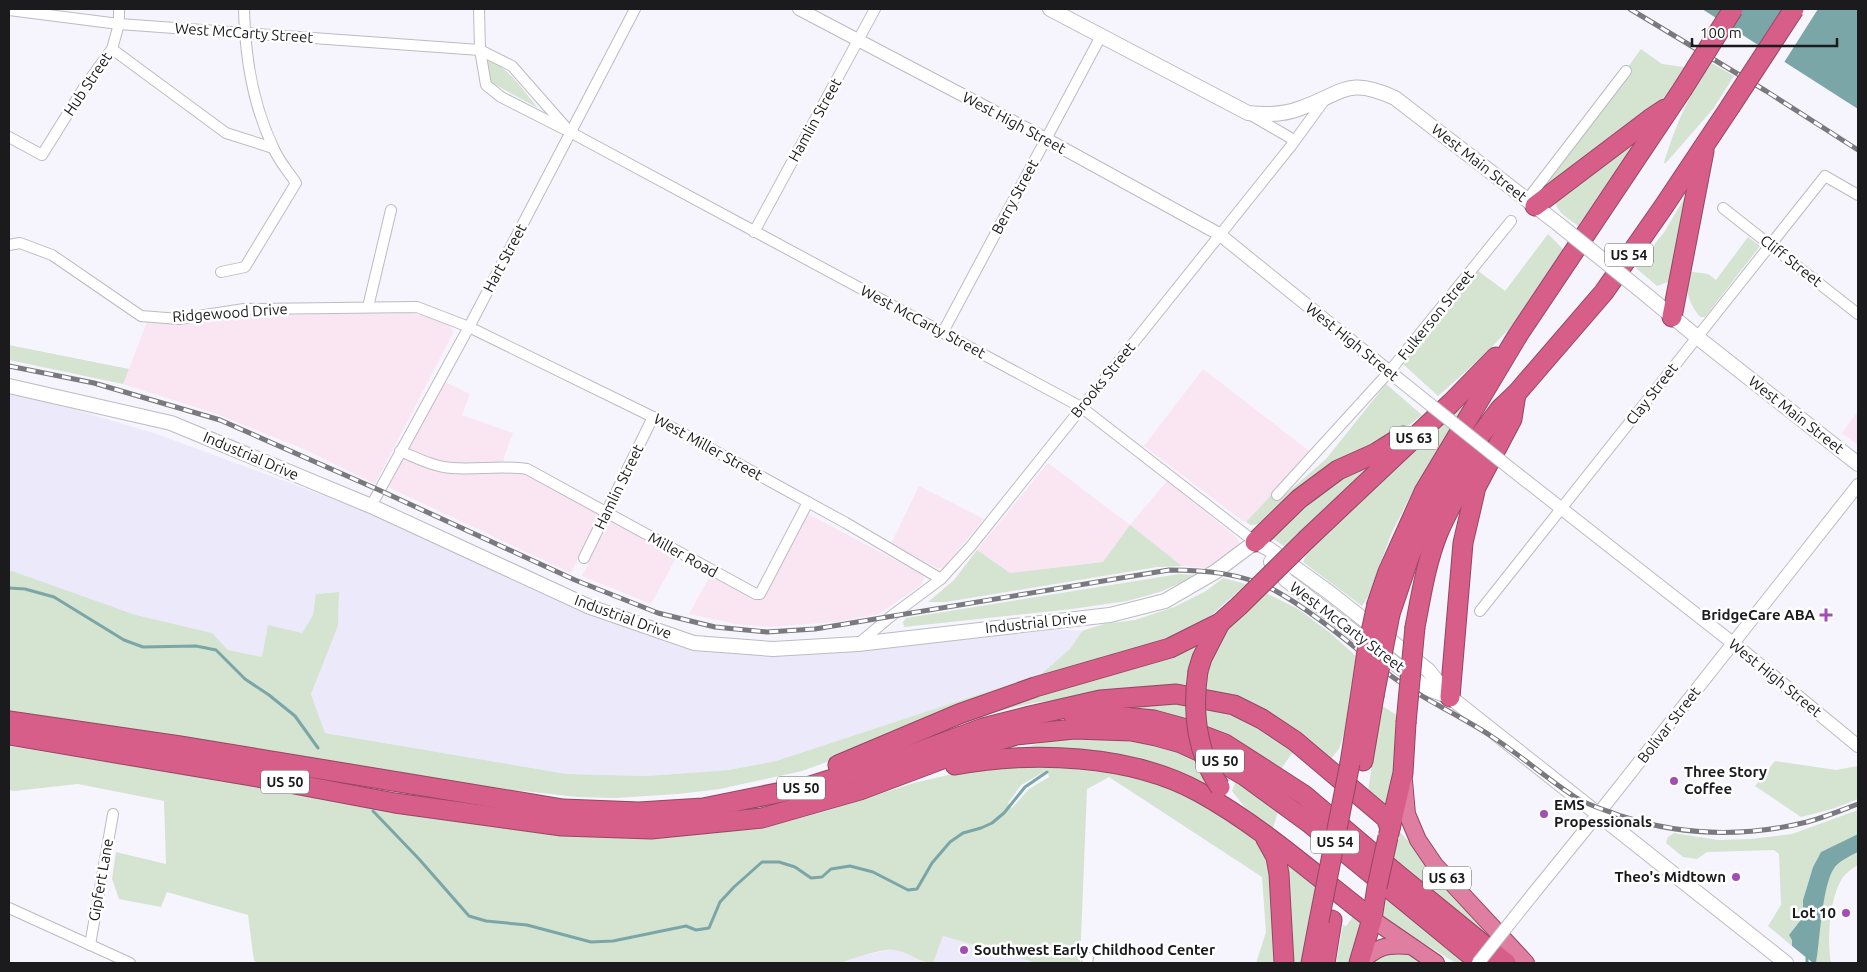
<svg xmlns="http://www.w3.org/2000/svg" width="1867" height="972" font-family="Ubuntu,sans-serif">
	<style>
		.commercial { fill: #fae5f3 }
		.built { fill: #eceafa }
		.green { fill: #d5e3d1; fill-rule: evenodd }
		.water { fill: #7ba6a7 }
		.pier { fill: #f6f5fe }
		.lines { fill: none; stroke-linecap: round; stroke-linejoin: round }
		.stream { stroke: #7ba6a7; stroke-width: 3 }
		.minor-casing { stroke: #bcbbc3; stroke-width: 12 }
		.tertiary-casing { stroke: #bcbbc3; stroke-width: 14 }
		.secondary-casing { stroke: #bcbbc3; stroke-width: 16 }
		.trunk-casing { stroke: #954663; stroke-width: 18 }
		.motorway-casing { stroke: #954663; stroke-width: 21 }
		.minor { stroke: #fff; stroke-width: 10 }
		.tertiary { stroke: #fff; stroke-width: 12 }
		.secondary { stroke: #fff; stroke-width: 14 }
		.trunk { stroke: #df7ea0; stroke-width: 16 }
		.motorway { stroke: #d75e88; stroke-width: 19 }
		.rail-casing { stroke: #7a797f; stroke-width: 5 }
		.rail { stroke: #fff; stroke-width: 3; stroke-dasharray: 9; stroke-linecap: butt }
		.tertiary-bridge-casing { stroke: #bcbbc3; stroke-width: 14; stroke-linecap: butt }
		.secondary-bridge-casing { stroke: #bcbbc3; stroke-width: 16; stroke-linecap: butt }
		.motorway-bridge-casing { stroke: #954663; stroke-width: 21; stroke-linecap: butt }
		.tertiary-bridge { stroke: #fff; stroke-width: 12 }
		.secondary-bridge { stroke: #fff; stroke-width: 14 }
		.motorway-bridge { stroke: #d75e88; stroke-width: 19 }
		.poi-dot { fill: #a54bb6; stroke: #fff; stroke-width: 2 }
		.labels { text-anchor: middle; stroke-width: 5; stroke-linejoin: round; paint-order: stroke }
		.shield { fill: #fff; stroke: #5f5f61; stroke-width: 1 }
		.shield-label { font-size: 14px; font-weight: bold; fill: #1b1a1d }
		.street-label { font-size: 15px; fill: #1b1a1d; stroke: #fff }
		.poi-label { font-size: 15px; font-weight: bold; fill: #1b1a1d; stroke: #fff; text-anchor: end }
	</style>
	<rect width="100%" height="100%" fill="#f6f5fe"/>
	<!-- commercial -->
	<g class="commercial">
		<path d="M411,313l19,4 19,8 3,4 1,4 -78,151 -69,-34 -92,-37 -91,-29 24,-62 27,2 80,-9z"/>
		<path d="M1203,369l110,85 -41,40 -26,28 -6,-3 -96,-73z"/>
		<path d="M445,382l25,12 -8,21 51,18 -9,24 -1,13 12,1 36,14 49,29 -29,59 -183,-86z"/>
		<path d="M1858,411v34l-16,-12z"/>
		<path d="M1048,463l82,62 37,-44 69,56 4,6 -2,6 -29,19 -27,-2 -52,-40 -27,36 -93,11 -33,-23z"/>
		<path d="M919,486l65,33 -39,47 -4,2h-4l-46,-24z"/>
		<path d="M806,513l118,62v4l-3,6 -42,29 -44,8 -66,5 -33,-3 -47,-10 22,-40 42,24z"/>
		<path d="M609,521h4l64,35 -26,48 -69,-28z"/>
	</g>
	<!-- built -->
	<g class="built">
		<path d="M9,390l148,44 217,80 167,78 88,36 68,19 354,-18 31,2 -12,18 -29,25 -265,87 -47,9 -82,6 -80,-2 -242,-41 -14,-39 27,-68 1,-34 -23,2 -2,21 -12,18 -40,24 -34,-7 -17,-17 -75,-18 -124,-44 -3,1z"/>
		<path d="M943,936l94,27h-104z"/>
		<path d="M895,949l32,14h-86l17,-7z"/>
	</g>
	<!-- green -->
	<g class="green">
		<path d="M1641,49l21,15 22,3 -14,23 -16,18 -111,81 -3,-1z"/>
		<path d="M488,60c18,4 38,34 50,48l-46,-25 -3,-4z"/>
		<path d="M1710,62l24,14 -21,33 -48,55 -1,-2c11,-36 26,-69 46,-100z"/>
		<path d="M1647,126l-69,100c-8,-7 -23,-14 -22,-25z"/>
		<path d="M1690,188l-17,88 -5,6 -11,4 -21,-18 29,-37z"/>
		<path d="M1548,234l17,17c-19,27 -37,56 -59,81 -21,23 -45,44 -68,64l-35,-32 74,-94 28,21z"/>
		<path d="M1748,237l12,9 -55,71h-5c-11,-13 -15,-28 -14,-46l22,3 8,6z"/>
		<path d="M9,345l120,24 -6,15 -114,-24z"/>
		<path d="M1386,384l36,31 -22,17 -139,92 -10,1 -5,-3 26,-28 8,5 46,-40z"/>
		<path d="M1468,401l-3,9 -27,39 -24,40 -22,43 -24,65 -6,9 -59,-44 10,-22 149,-137z"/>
		<path d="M1380,456l-14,15 -81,76 -14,-10 40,-42z"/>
		<path d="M1130,525l52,41 -25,1 -211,35h-18l26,-22 23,-30 33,23 93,-11z"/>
		<path d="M12,571l124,44 76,18 16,17 34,7 6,-32 34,8 11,-18 3,-21 23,-2 -1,34 -27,68 14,39 242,41 80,2 82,-6 47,-9 265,-87 29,-25 12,-18 22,-7 31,-4 39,-13 32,-16 17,-13 23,6 -32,29 -27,19 -385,139 -82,18 -42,5 -63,4 -38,-1 -90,-10 -478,-76v-139z"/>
		<path d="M1179,574l19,1 -38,17 -33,9 -55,8 -168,18 -1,-5 3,-4z"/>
		<path d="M1262,591l36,18 31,23 27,24 -12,77 -5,16 -9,11 -128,-70 2,-17 23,-48z"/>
		<path d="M1201,639l-13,49 -70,3 -85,12 -64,15z"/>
		<path d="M1167,698l78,18 50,33 -14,20 -34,-21 -94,-37 -36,-5z"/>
		<path d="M1381,705l17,11 -7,96 -23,-20z"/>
		<path d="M1088,738c42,2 71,7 111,22l18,37 -28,-15 -182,-31 43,-10z"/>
		<path d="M9,746l276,45 381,45 50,-3 58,-8 52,-14 88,-28 51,-12 70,-6 63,5 54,12 39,16 32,18 33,21 16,25 6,101h-22l10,-31 -4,-55 -153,-100 -22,12 -7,174h-43l-94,-27 -10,27c-14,0 -24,-11 -38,-13 -12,-2 -42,8 -54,13h-581l-6,-2 -6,-46 -81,-23 -6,15 -42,-8 -7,-20 4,-27 50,12 -2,-63 -86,-17 -64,7 -5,-1zM1047,770l2,7 -20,12 -17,19 -4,-5 13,-18z"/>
		<path d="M1775,761l61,9 22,-4v33l-26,10 -31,8 -46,-31z"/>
		<path d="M1237,778l42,31 -7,22 -26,-22 -14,-18z"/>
		<path d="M1858,810v24l-37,18 -8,15 -10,33v17l-14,18 4,5 -1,6 -24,-20 13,-21 -2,-51 -5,-4 -67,2 -10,7 -14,-2 -17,-14 2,-6 6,-4 44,7 33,-1 41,-5z"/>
		<path d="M1398,830l94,102 -5,6 -96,-79z"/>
		<path d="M1858,852v13c-5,3 -11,7 -15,12 -14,21 -16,63 -12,86h-15c3,-22 6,-80 19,-96 6,-7 15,-11 23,-15z"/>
		<path d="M1285,856l31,29 -14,78h-14z"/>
		<path d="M1383,892l83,71h-10l-77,-47z"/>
		<path d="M1355,914l9,7 -13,42h-15l7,-38 3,1z"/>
		<path d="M1400,948l29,15h-65z"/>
	</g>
	<!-- water -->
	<g class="water">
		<path d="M1702,9h156v100z"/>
		<path d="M1858,834v18c-8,4 -17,8 -23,15 -13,16 -15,74 -19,96h-3l-21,-17v-6l-3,-5 14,-18v-17l10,-33 8,-15z"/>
	</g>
	<!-- pier -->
	<path class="pier" d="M1782,9h36l-35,55 -26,-17z"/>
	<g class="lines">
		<!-- stream -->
		<g class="stream">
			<path d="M9,588l16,1 29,8 70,43 19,7 53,-1 20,4 29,29 24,16 26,21 23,32"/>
			<path d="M373,811l46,48 50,57 17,5 41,4 64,17 22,-1 73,-15 10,4 13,-2 11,-26 14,-15 28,-25h17l16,5 16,11 11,-1 9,-8 19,-3 23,6 35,18 9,-1 15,-26 18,-21 13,-9 18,-5 11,-5 12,-10 21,-26 22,-15"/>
			<path d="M1807,963v-9"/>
		</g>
		<!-- minor casing -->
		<g class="minor-casing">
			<g id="minor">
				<path d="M479,9l1,41 6,35 15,12 63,32"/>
				<path d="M9,10l110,14 361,26 32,16 58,66 511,275 174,135"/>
				<path d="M112,49l114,84 47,15"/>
				<path d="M1251,115l43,25"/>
				<path d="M9,137l33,18 43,-69 27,-37 7,-25v-15"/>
				<path d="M1527,200l99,-129"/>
				<path d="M1723,208l135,106"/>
				<path d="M754,232l121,-223"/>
				<path d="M9,245l11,-2 32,12 89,61 38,3 65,-10 173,-2 52,20 184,90 193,106 95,56"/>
				<path d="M221,272l24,-5 51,-84c-8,-12 -18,-23 -23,-36 -20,-42 -28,-91 -29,-138"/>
				<path d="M368,307l23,-97"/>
				<path d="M943,332l158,-296"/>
				<path d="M400,451c17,7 34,16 52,17 25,2 50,-3 75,1l229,125h4l48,-92"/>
				<path d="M1277,495l112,-123 122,-151"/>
				<path d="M371,506l98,-179 166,-318"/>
				<path d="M584,558l69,-141"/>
				<path d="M1480,611l345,-435 33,19"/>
				<path d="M858,644l32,-27 51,-38 30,-33 320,-400 35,-48"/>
				<path d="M9,908l121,55"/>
				<path d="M90,945l23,-131"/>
				<path d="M1087,963l1,-5"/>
			</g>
		</g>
		<!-- tertiary casing -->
		<g class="tertiary-casing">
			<g id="tertiary">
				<path d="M799,9l247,130 173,95 198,160"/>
				<path d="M1511,469l232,182 115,95"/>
				<path d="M1533,894l69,-85 256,-324"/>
			</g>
		</g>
		<!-- secondary casing -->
		<g class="secondary-casing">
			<g id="secondary">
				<path d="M1050,9l198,104c18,2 36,2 53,-5 43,-15 46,-32 94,-10l162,125"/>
				<path d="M1644,293l53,44 161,127"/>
				<path d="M9,386l162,37 200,83 219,101 104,36 79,6 85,-5 252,-29 55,-14 50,-29 40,-30"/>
				<path d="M1255,542l14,7 61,44 98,77 22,27 336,266"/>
				<path d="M1271,562l15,18 142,109 20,7"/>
			</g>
		</g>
		<!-- trunk casing -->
		<g class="trunk-casing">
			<g id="trunk">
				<path d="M1404,781l3,33 11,26 17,25 91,98"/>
				<path d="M1372,919l64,44"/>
				<path d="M1359,963c19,-16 25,-19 50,-17"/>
			</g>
		</g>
		<!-- motorway casing -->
		<g class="motorway-casing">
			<g id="motorway">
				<path d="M1535,206l115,-87 15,-10"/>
				<path d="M1672,317l32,-166"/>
				<path d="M1307,539l144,-136 45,-46"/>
				<path d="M1255,542l44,-43 39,-29 38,-17 27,-17"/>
				<path d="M1377,604l11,-32 36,-80 94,-157 164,-245"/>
				<path d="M1390,614l20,-59 17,-39 20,-36 53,-71 16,-15 88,-102 60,-86 66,-99"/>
				<path d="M1415,627c6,-31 11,-64 23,-94 11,-26 26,-51 40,-75"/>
				<path d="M1198,671l4,-13 18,-35"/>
				<path d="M1450,697l13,-154 13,-56 36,-68 4,-25"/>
				<path d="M1073,714h19l62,6 29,8 42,16 79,51 93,79 109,89"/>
				<path d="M9,721l171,25 383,63 76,3 64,-4 104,-21 111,-35 65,-24 47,-12 70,-16 76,-6 58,11 28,14 33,22 91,77 4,10"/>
				<path d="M9,735l248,42 138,26 167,23 89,3 111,-11 98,-28 96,-36 60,-19 58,-6 57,2 25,5 25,7 33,15 31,18 63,46 172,141"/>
				<path d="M1363,761l11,-65"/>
				<path d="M1350,763l12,-78"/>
				<path d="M838,765l121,-51 76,-27 135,-39 50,-25 19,-17"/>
				<path d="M955,765c76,-14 175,-11 244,27 62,34 117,84 173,127"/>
				<path d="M1389,833l14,-60 3,-50"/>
				<path d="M1266,839l10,18 3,17 5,89"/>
				<path d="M1311,963l8,-42"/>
				<path d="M1325,963l7,-43"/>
				<path d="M1359,963l13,-44 5,-32"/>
			</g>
		</g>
		<!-- minor -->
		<use href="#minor" class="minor"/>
		<!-- tertiary -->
		<use href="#tertiary" class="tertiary"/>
		<!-- secondary -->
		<use href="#secondary" class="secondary"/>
		<!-- trunk -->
		<use href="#trunk" class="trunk"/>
		<!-- motorway -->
		<use href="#motorway" class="motorway"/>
		<!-- rail casing -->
		<g class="rail-casing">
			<g id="rail">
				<path d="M1630,9l136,82 92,59"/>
				<path d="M9,366l85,17 126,37 159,70 196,90 83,33 57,14 52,5 48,-3 354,-59c35,0 73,3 105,20 40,22 76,54 112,82 33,26 70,41 105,64 29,19 55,42 84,61 14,9 31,13 46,19 61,20 125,21 186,6 18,-5 35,-12 51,-18"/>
			</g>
		</g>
		<!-- rail -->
		<use href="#rail" class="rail"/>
		<!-- tertiary-bridge casing -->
		<g class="tertiary-bridge-casing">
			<g id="tertiary-bridge">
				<path d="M1417,394l94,75"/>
				<path d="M1478,963l55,-69"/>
			</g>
		</g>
		<!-- secondary-bridge casing -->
		<g class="secondary-bridge-casing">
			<path id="secondary-bridge" d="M1557,223l87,70"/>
		</g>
		<!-- motorway-bridge casing -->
		<g class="motorway-bridge-casing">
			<g id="motorway-bridge">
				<path d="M1682,90l51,-81"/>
				<path d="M1730,107l64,-98"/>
				<path d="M1239,606l68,-67"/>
				<path d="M1198,671c-6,41 -2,81 22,116"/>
				<path d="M1362,685l5,-34 10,-47"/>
				<path d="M1374,696l16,-82"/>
				<path d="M1406,723l9,-96"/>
				<path d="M1377,887l11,-50"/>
				<path d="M1319,921l31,-158"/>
			</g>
		</g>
		<!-- tertiary-bridge -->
		<use href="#tertiary-bridge" class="tertiary-bridge"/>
		<!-- secondary-bridge -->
		<use href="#secondary-bridge" class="secondary-bridge"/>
		<!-- motorway-bridge -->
		<use href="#motorway-bridge" class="motorway-bridge"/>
	</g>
	<!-- markers -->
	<g class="poi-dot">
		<path d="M1823.5 607.5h5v5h5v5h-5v5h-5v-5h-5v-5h5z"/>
		<circle cx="1674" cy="781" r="5"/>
		<circle cx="1544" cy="814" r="5"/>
		<circle cx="1736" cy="877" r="5"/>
		<circle cx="1846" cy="913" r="5"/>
		<circle cx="964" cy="950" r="5"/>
	</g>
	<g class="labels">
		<!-- shield labels -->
		<g class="shield">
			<rect x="1605" y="243.5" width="48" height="23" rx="4"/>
			<rect x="1390" y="426.5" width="48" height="23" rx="4"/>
			<rect x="1196" y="749.5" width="48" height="23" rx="4"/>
			<rect x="261" y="770.5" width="48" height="23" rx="4"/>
			<rect x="777" y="776.5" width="48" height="23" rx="4"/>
			<rect x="1311" y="830.5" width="48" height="23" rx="4"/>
			<rect x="1423" y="866.5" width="48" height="23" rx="4"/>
		</g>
		<g class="shield-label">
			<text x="1629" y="260">US 54</text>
			<text x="1414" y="443">US 63</text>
			<text x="1220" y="766">US 50</text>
			<text x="285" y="787">US 50</text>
			<text x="801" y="793">US 50</text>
			<text x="1335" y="847">US 54</text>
			<text x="1447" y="883">US 63</text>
		</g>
		<!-- street labels -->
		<g class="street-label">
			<text transform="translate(244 33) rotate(4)" y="5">West McCarty Street</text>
			<text transform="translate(88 84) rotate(-56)" y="5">Hub Street</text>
			<text transform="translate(815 120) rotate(-61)" y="5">Hamlin Street</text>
			<text transform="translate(1014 123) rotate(28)" y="5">West High Street</text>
			<text transform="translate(1479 163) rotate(38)" y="5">West Main Street</text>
			<text transform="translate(1015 197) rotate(-62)" y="5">Berry Street</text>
			<text transform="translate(505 258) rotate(-62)" y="5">Hart Street</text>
			<text transform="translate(1791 261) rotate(38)" y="5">Cliff Street</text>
			<text transform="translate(230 313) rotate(-4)" y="5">Ridgewood Drive</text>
			<text transform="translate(1436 315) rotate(-51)" y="5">Fulkerson Street</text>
			<text transform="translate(923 322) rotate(28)" y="5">West McCarty Street</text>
			<text transform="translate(1352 342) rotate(39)" y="5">West High Street</text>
			<text transform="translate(1103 380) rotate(-51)" y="5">Brooks Street</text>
			<text transform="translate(1652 394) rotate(-52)" y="5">Clay Street</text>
			<text transform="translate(1796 415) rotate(38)" y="5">West Main Street</text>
			<text transform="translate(708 447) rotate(29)" y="5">West Miller Street</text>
			<text transform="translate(251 456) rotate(23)" y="5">Industrial Drive</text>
			<text transform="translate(619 487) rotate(-64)" y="5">Hamlin Street</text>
			<text transform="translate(683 555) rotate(29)" y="5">Miller Road</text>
			<text transform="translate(623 617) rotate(20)" y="5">Industrial Drive</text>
			<text transform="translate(1036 623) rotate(-6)" y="5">Industrial Drive</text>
			<text transform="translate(1347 627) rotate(37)" y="5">West McCarty Street</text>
			<text transform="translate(1775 678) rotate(39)" y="5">West High Street</text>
			<text transform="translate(1669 725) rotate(-52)" y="5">Bolivar Street</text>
			<text transform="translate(101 880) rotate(-80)" y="5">Gipfert Lane</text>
		</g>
		<!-- poi labels -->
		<g class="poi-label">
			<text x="1815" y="620">BridgeCare ABA</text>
			<text x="1684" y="777" text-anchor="start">Three Story<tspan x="1684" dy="17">Coffee</tspan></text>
			<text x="1554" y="810" text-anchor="start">EMS<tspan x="1554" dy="17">Propessionals</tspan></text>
			<text x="1726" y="882">Theo's Midtown</text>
			<text x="1836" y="918">Lot 10</text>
			<text x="974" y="955" text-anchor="start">Southwest Early Childhood Center</text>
		</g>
	</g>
	<!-- border -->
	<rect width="1867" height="972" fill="none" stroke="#1b1a1d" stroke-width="20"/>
	<!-- scale -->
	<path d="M1692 38v8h145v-8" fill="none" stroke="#1b1a1d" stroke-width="2.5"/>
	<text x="1700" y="38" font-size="15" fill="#1b1a1d" stroke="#ffffff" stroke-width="4" paint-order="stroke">100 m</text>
</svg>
